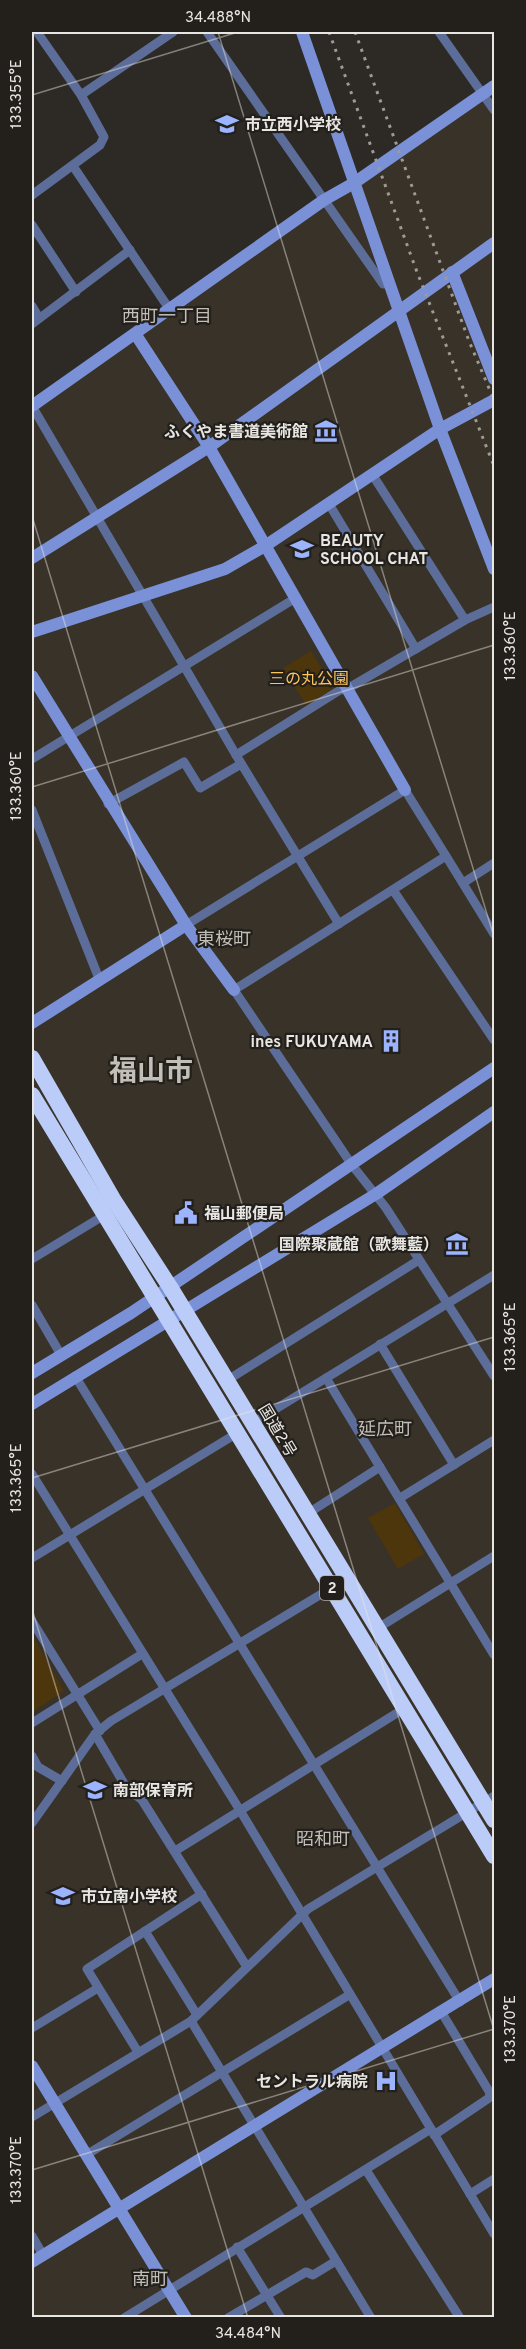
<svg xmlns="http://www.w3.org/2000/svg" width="526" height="2349" font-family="Overpass,'Noto Sans JP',sans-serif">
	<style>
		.built { fill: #383228 }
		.park { fill: #4d360b }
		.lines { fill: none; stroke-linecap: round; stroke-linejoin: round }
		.street { stroke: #5d6d99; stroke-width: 9 }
		.secondary { stroke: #7a91d8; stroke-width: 12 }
		.highway { stroke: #bcccf8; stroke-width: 16 }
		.rail { stroke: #9d9a97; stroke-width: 3; stroke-dasharray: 3 6; stroke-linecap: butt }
		.ticks { fill: none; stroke: #e8e6e3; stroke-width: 1.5; stroke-opacity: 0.45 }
		.labels { text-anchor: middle; stroke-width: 4.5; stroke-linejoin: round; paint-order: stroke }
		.shield { fill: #23201c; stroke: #adaba7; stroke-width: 1.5 }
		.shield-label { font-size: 15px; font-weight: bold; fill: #e8e6e3 }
		.poi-label { font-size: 16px; font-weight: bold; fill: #e8e6e3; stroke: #23201c; text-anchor: start }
		.park-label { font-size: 16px; fill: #fac362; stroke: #23201c }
		.street-label { font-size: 16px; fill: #e8e6e3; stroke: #23201c }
		.neighbourhood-label { font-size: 18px; fill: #c2beb8; stroke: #23201c }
		.town-label { font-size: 28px; font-weight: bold; fill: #c2beb8; stroke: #23201c }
		.neatline { fill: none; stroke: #e8e6e3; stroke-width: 2 }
		.ticks-label { font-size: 15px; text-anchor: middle; fill: #e8e6e3 }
	</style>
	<rect width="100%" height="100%" fill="#2d2a26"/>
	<!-- built -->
	<path class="built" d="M494,81v2236h-462v-1911z"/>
	<!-- park -->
	<g class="park">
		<path d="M311,651l23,37 -28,17 -23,-37z"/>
		<path d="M395,1503l29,51 -26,15 -30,-51z"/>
		<path d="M32,1635l32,56 -32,21z"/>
	</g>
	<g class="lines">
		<!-- street -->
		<g class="street">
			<path d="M207,32l176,252 6,-1"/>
			<path d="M439,32l55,78"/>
			<path d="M81,95l92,-63"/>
			<path d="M73,166l97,144"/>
			<path d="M32,195l68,-50 4,-8 -23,-42 -44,-63"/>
			<path d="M32,225l44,67"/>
			<path d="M32,306l7,12"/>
			<path d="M32,324l98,-74"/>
			<path d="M32,406l204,349 103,169"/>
			<path d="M372,474l93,146"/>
			<path d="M329,504l87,145"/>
			<path d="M236,755l104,-65 7,-1 118,-69 29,-13"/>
			<path d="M32,759l262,-160"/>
			<path d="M108,804l76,-42 16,26 41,-24"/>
			<path d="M32,810l68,171"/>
			<path d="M446,856l48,78"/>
			<path d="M463,883l31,-20"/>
			<path d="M393,890l101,150"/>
			<path d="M186,925l219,-135 41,66 -212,134 118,175 34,43 108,168"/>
			<path d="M32,1259l71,-43"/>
			<path d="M32,1305l29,50"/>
			<path d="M380,1344l74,121"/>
			<path d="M75,1376l385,626"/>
			<path d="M326,1378l168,277"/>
			<path d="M226,1381l193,-121"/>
			<path d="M251,1424l243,-149"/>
			<path d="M32,1474l209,338 253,422"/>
			<path d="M400,1498l94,-58"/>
			<path d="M307,1514l73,-47"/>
			<path d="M32,1558l207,-126"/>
			<path d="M32,1621l68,110"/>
			<path d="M378,1628l116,-72"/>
			<path d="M32,1723l110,-69"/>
			<path d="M95,1734l31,53 16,13 105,167"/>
			<path d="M32,1756l6,11 24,14"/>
			<path d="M32,1823l63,-89 16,-13 222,-134"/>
			<path d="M175,1851l230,-143"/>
			<path d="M145,1931l52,84"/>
			<path d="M191,2021l180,297"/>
			<path d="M32,2028l66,-40"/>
			<path d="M138,2052l-51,-83 115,-75"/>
			<path d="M32,2117l159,-96 117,-112 186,-113"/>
			<path d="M434,2135l55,-37 1,-5 -48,-80"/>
			<path d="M86,2155l263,-160"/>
			<path d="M366,2170l94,148"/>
			<path d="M470,2194l24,-15"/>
			<path d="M32,2236l11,19"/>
			<path d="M237,2247l44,71"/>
			<path d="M124,2318l307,-189"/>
			<path d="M228,2318l78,-46 7,3 23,-14"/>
		</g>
		<!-- secondary -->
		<g class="secondary">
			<path d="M302,32l138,397 54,140"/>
			<path d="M452,272l42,107"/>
			<path d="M136,335l73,112 196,343"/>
			<path d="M32,406l292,-206 30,-17 140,-97"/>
			<path d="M32,558l177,-111 285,-204"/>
			<path d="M32,632l193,-63 40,-23 175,-117 54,-29"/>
			<path d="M32,676l154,249 48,65"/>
			<path d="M32,1023l154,-98"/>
			<path d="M32,1373l99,-60 363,-245"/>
			<path d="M32,1404l344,-210 118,-82"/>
			<path d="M32,2066l154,252"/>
			<path d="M32,2262l462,-283"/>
		</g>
		<!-- highway -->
		<g class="highway">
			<path d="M32,1058l81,141 57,88 324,533"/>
			<path d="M32,1095l462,761"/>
		</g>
		<!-- rail -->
		<g class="rail">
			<path d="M329,32l88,240 77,194"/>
			<path d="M355,32l114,309 25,59"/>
		</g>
	</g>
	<!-- ticks -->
	<path class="ticks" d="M218,32l276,905M32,95l206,-63M32,516l462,1514M32,787l462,-142M32,1478l462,-141M32,1609l216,709M32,2170l462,-141"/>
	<!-- icons -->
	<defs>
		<g id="school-bare" transform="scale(1.8)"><path d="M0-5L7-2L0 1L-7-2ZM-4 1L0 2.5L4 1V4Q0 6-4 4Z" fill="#9bb4fd" stroke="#23201c" stroke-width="2.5" paint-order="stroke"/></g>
		<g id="museum-bare" transform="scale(1.8)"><path d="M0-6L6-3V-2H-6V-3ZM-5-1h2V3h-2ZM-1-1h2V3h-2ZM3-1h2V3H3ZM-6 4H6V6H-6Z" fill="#9bb4fd" stroke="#23201c" stroke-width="2.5" paint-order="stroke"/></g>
		<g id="university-bare" transform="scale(1.8)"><path d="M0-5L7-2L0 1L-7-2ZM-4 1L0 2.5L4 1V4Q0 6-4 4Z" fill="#9bb4fd" stroke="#23201c" stroke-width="2.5" paint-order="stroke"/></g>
		<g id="building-bare" transform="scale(1.8)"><path d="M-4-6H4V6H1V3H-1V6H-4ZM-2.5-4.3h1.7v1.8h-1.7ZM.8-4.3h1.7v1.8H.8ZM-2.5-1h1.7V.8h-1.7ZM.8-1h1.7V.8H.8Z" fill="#9bb4fd" stroke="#23201c" stroke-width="2.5" paint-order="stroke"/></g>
		<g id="civic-bare" transform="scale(1.8)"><path d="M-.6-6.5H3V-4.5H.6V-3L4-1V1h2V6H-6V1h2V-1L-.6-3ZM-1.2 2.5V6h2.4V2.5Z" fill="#9bb4fd" stroke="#23201c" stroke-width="2.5" paint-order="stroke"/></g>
		<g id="hospital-bare" transform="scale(1.8)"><path d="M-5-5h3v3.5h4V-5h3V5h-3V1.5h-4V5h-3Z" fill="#9bb4fd" stroke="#23201c" stroke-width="2.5" paint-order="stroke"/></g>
	</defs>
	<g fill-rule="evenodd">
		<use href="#school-bare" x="227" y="124"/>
		<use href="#museum-bare" x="326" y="431"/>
		<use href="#university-bare" x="302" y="549"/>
		<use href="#building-bare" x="391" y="1041"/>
		<use href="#civic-bare" x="186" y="1213"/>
		<use href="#museum-bare" x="457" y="1244"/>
		<use href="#school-bare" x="95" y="1790"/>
		<use href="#school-bare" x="63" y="1896"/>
		<use href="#hospital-bare" x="386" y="2081"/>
	</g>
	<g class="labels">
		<!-- shield labels -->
		<rect class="shield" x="320" y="1576" width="24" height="24" rx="4.5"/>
		<g class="shield-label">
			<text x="332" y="1593">2</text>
		</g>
		<!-- poi labels -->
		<g class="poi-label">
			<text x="245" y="130">市立西小学校</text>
			<text x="308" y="437" text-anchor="end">ふくやま書道美術館</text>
			<text x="320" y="546">BEAUTY<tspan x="320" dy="18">SCHOOL CHAT</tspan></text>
			<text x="373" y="1047" text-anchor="end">ines FUKUYAMA</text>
			<text x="204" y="1219">福山郵便局</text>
			<text x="439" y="1250" text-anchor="end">国際聚蔵館（歌舞藍）</text>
			<text x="113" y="1796">南部保育所</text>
			<text x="81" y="1902">市立南小学校</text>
			<text x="368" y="2087" text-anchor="end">セントラル病院</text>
		</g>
		<!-- park labels -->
		<g class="park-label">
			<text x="309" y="684">三の丸公園</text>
		</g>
		<!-- street labels -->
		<g class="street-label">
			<text transform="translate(278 1430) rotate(59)" y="6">国道2号</text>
		</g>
		<!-- neighbourhood labels -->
		<g class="neighbourhood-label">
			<text x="167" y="322">西町一丁目</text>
			<text x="224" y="945">東桜町</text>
			<text x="385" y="1435">延広町</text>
			<text x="323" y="1845">昭和町</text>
			<text x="150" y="2285">南町</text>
		</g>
		<!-- town labels -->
		<g class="town-label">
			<text x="151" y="1080">福山市</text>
		</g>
	</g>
	<!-- border -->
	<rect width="526" height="2349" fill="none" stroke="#23201c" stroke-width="66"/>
	<rect x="33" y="33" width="460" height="2283" class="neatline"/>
	<g class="ticks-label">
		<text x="218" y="22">34.488°N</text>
		<text transform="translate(16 94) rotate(-90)" y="5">133.355°E</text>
		<text transform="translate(510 646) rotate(-90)" y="5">133.360°E</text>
		<text transform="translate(16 786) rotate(-90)" y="5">133.360°E</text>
		<text transform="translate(510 1337) rotate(-90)" y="5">133.365°E</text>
		<text transform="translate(16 1478) rotate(-90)" y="5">133.365°E</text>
		<text transform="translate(510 2029) rotate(-90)" y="5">133.370°E</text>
		<text transform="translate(16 2170) rotate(-90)" y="5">133.370°E</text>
		<text x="248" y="2338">34.484°N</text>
	</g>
</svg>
